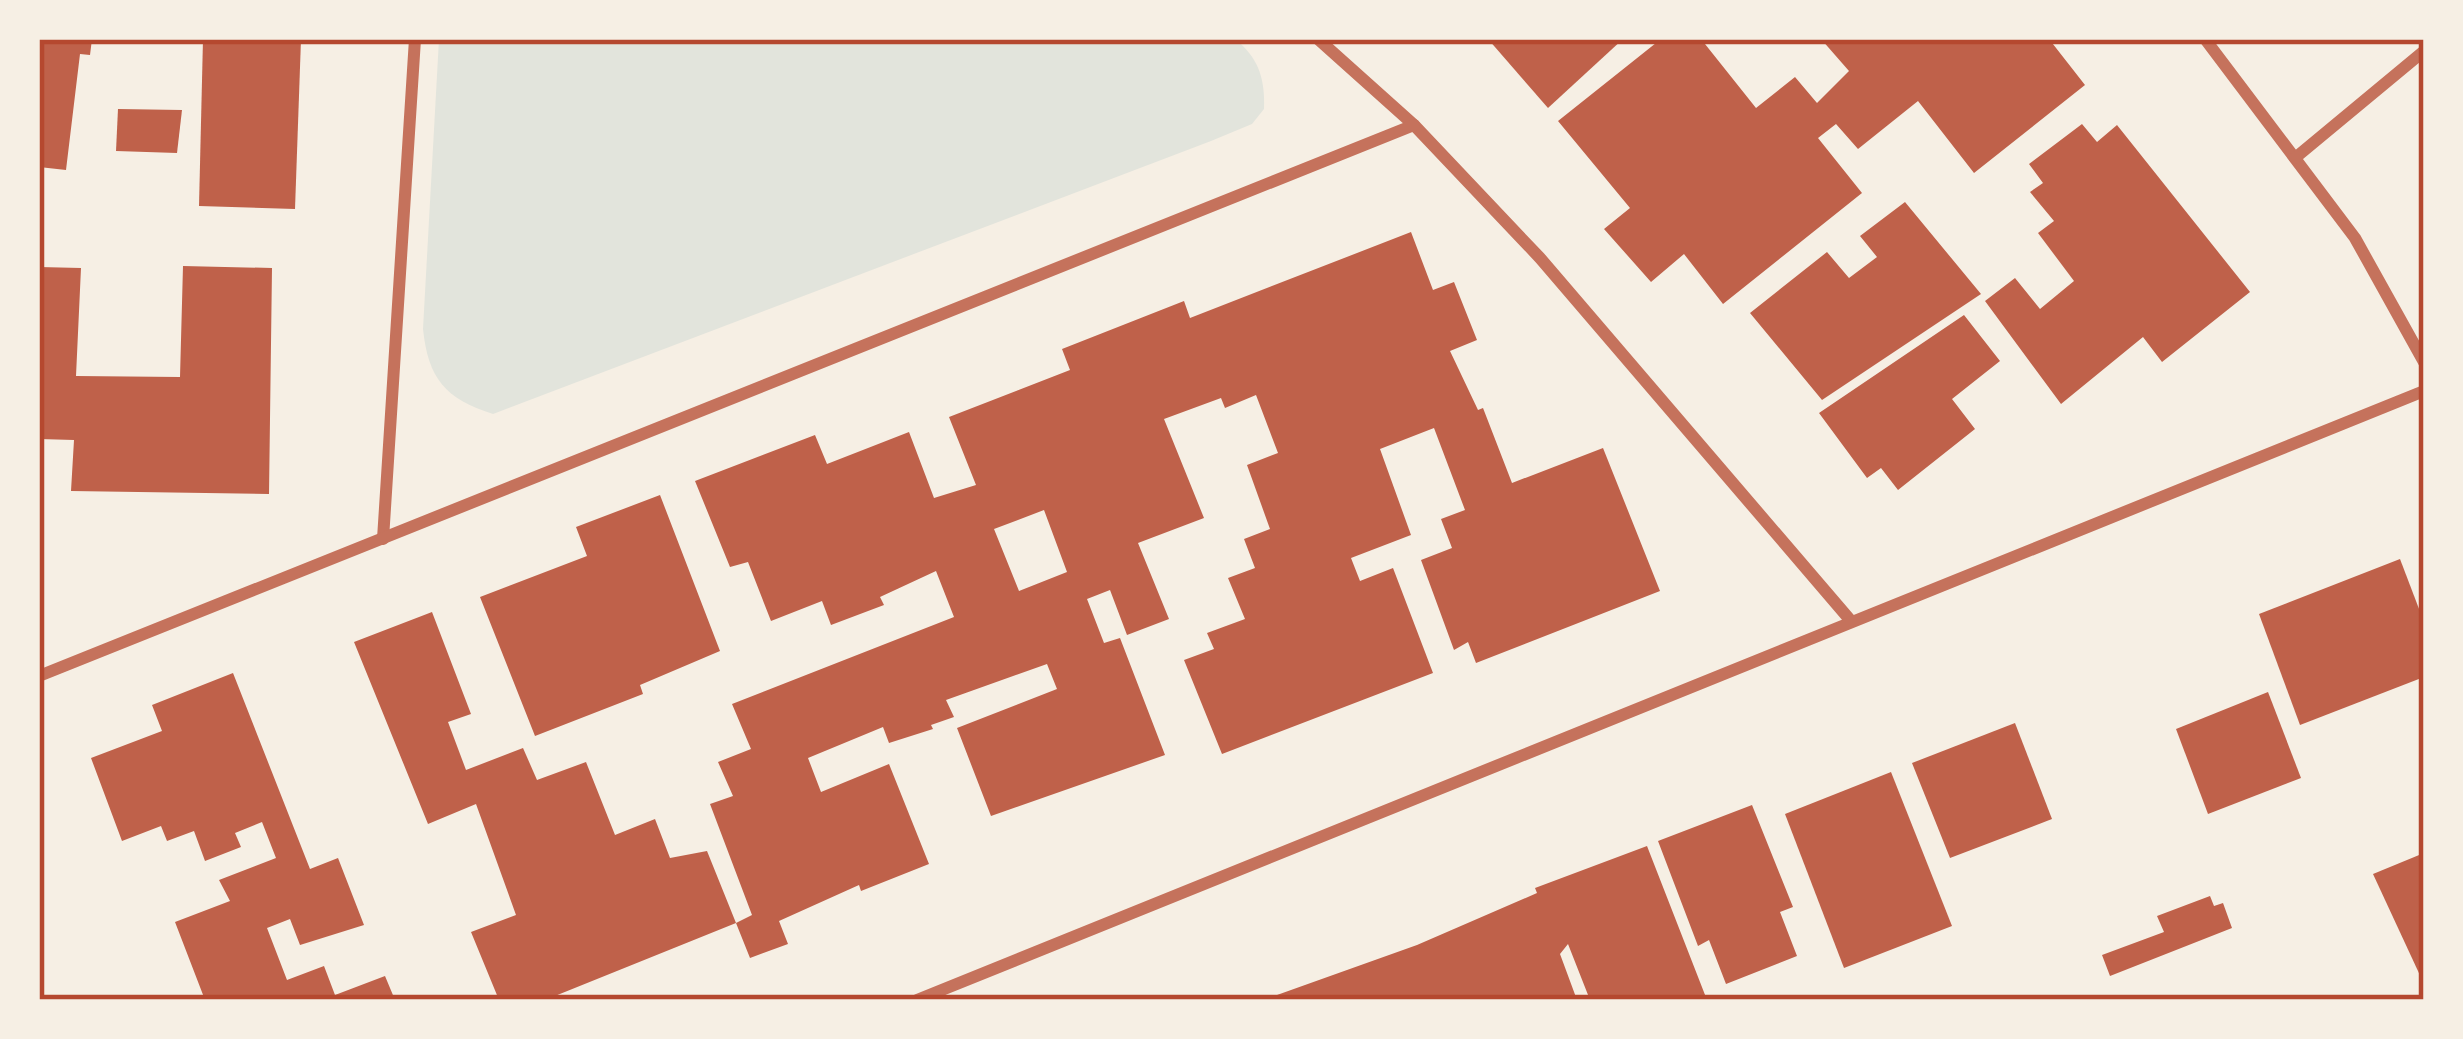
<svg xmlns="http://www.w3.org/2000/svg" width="2463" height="1039" font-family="Commissioner,sans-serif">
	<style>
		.green { fill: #e2e4dc }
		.building { fill: #bf614a; fill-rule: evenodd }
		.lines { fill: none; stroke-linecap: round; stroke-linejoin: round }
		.minor { stroke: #c5725c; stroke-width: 12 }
		.neatline { fill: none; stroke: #b5482f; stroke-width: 4.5 }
	</style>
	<rect width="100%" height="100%" fill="#f6efe4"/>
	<!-- green -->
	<path class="green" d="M439,39h796c24,19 30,40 29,70l-12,15 -41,17 -718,273c-48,-15 -65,-36 -70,-85z"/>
	<!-- building -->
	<g class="building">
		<path d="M39,39h53l-2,16 -10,-1 -14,116 -27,-3z"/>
		<path d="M203,39h98l-6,170 -96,-3z"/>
		<path d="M1488,39h135l-75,69z"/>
		<path d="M1661,39h40l55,69 39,-31 22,26 32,-32 -28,-32h228l36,46 -111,88 -56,-72 -60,48 -22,-25 -18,14 44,55 -139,111 -39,-50 -33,28 -47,-53 26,-21 -72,-87z"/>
		<path d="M118,109l64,1 -5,43 -61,-2z"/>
		<path d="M2082,124l15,18 20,-17 133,167 -88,70 -19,-25 -82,67 -76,-103 30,-23 25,31 34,-28 -36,-48 16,-12 -24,-29 13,-9 -14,-19z"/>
		<path d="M1905,202l76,92 -159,106 -72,-87 77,-61 22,26 28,-21 -17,-21z"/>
		<path d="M1411,232l22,58 21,-8 23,58 -27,11 28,59 5,-2 29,75 91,-35 57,143 -184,72 -8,-21 -14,8 -33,-90 31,-12 -11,-29 24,-9 -31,-82 -54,21 31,86 -60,23 9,23 33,-13 40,105 -211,81 -38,-94 30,-11 -7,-16 38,-14 -17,-41 27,-10 -11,-29 26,-10 -23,-64 31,-12 -22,-58 -31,13 -4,-10 -57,21 40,99 -66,25 31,76 -42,16 -17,-45 -23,9 17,44 16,-5 45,117 -174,61 -34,-88 100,-39 -10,-25 -101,36 8,17 -23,8 2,4 -44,14 -6,-16 -75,31 13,34 68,-28 40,100 -68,27 -2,-6 -80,36 9,23 -38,14 -14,-35 16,-8 -42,-111 23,-8 -15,-34 33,-13 -19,-45 222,-87 -18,-46 -56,26 4,8 -53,20 -9,-24 -51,20 -23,-59 -18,5 -35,-86 120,-46 12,29 82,-32 25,66 42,-13 -27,-68 121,-47 -8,-21 122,-48 6,17zM1044,510l23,62 -48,19 -25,-62z"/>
		<path d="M183,266l89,2 -3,226 -198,-3 3,-51 -35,-1v-172l42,1 -5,108 104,1z"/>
		<path d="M1964,315l36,46 -48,38 23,30 -77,61 -17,-22 -14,10 -48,-65z"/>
		<path d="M660,495l60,156 -80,34 3,9 -108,42 -55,-139 107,-41 -11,-29z"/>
		<path d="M2400,559l24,63v55l-124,48 -41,-111z"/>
		<path d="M432,612l39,102 -23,8 18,48 57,-22 14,32 49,-18 29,73 40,-16 15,39 37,-7 29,72 -191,77h-46l-28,-68 45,-17 -40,-111 -48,20 -74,-182z"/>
		<path d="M233,673l77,196 28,-11 26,67 -64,20 -10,-26 -23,9 20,52 37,-14 11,29 50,-19 10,24h-190l-30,-78 55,-21 -11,-21 57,-22 -14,-36 -27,11 6,14 -36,14 -11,-30 -27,10 -6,-15 -39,15 -31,-83 71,-27 -10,-26z"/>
		<path d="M2268,692l33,86 -93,36 -32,-85z"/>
		<path d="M2015,723l37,96 -102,39 -38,-95z"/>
		<path d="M1891,772l61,154 -108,42 -59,-154z"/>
		<path d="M1752,805l41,102 -13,5 17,44 -71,28 -17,-44 -11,6 -40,-105z"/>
		<path d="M1647,846l60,154h-117l-22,-56 -8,10 17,46h-314l154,-55 120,-52 -2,-5z"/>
		<path d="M2424,853v131l-51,-110z"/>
		<path d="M2210,896l4,10 9,-3 9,25 -122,48 -8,-21 62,-23 -7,-16z"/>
	</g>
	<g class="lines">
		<!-- minor -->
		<g class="minor">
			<path d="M1318,39l96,86 126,133 311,363"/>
			<path d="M2205,39l150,199 69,124"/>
			<path d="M2295,158l129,-107"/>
			<path d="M383,539l32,-500"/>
			<path d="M39,676l1375,-551"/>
			<path d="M917,1000l1507,-609"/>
		</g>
	</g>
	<!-- border -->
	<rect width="2463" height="1039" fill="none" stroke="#f6efe4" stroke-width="84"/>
	<rect x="42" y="42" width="2379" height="955" class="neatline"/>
</svg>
